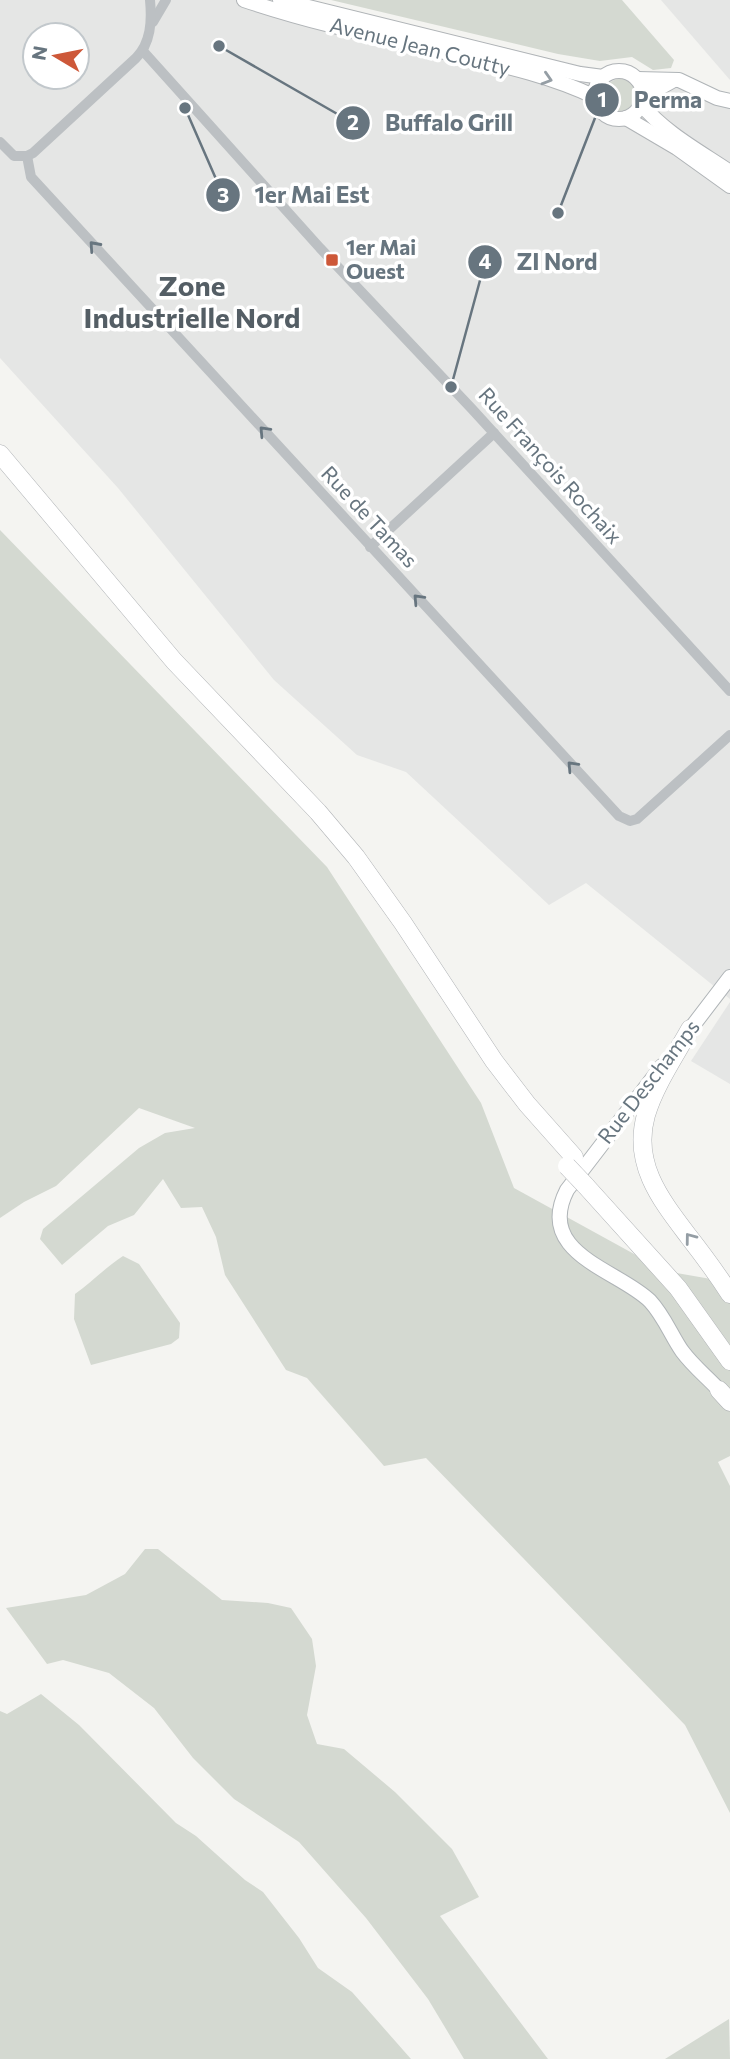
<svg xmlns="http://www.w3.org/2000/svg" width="730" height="2059" font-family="Commissioner,sans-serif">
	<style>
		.built { fill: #e5e6e5; fill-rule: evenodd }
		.green { fill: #d4d9d1 }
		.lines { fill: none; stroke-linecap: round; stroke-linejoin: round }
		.secondary-casing { stroke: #afb4b7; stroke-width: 16 }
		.primary-casing { stroke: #b0b4b7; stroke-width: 16 }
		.highway-casing { stroke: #b0b3b6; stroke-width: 19 }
		.street { stroke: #bcc0c3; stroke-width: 10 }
		.secondary { stroke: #fff; stroke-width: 14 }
		.primary { stroke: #fff; stroke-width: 14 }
		.highway { stroke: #fff; stroke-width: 18 }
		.highway-bridge-casing { stroke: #b0b3b6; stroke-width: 19; stroke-linecap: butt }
		.highway-bridge { stroke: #fff; stroke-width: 18 }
		.oneway { stroke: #959ea5 }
		.oneway2 { stroke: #67757f }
		.poi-dot { fill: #cd5839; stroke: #fff; stroke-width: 2.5 }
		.labels { text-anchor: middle; stroke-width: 7; stroke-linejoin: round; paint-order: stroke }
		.street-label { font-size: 21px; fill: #67757f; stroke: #fff }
		.poi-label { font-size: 21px; font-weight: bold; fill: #67757f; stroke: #fff; text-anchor: start }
		.district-label { font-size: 28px; font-weight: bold; fill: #545e65; stroke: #fff }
		.leader { fill: none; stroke: #67757f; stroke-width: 2.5 }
		.callout-dot { fill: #67757f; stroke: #fff; stroke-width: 2.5 }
		.mark-label { font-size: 21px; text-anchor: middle; font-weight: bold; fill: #fff }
		.callout-label { font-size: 23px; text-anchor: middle; font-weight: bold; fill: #67757f; stroke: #fff; stroke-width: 7; stroke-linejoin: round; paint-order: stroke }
	</style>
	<rect width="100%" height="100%" fill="#f4f4f1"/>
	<!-- built -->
	<g class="built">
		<path d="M0,0h307l271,65 129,20 23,23v891l-144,-116 -37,22 -143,-133 -49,-17 -83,-75 -156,-192 -118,-130zM35,35h42v42h-42z"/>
		<path d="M661,0h69v80z"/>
		<path d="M730,1002v82l-39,-23z"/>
	</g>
	<!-- green -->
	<g class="green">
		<path d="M331,0h291l52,60 -3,8 -18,2 -21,-13 -32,4 -42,-7z"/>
		<circle cx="620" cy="95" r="16"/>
		<path d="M0,530l327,337 154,236 33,85 151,83 46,8 19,22v155l-12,6 12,24v327l-45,-88 -259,-267 -42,8 -77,-88 -21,-8 -61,-95 -9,-38 -14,-30 -21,1 -18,-29 -29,36 -26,11 -46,39 -22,-26 3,-10 96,-81 26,-15 30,-5 -56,-20 -83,78 -32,16 -24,16z"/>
		<path d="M123,1256l16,8 41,59 -1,15 -8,6 -80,21 -17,-46 1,-25c17,-12 31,-27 48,-38z"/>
		<path d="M145,1549h13l64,51 46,3 23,5 21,31 4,27 -9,49 10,29 27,5 51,43 57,57 27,48 -39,19 108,143h-84l-36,-60 -62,-81 -67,-76 -65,-43 -41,-41 -39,-50 -45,-35 -46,-13 -16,4 -41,-56 80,-13 39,-21z"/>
		<path d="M41,1694l38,31 97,98 20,13 49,44 18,12 36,46 19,30 34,24 59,67h-411v-348l7,3z"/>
		<path d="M729,2019l1,40h-65z"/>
	</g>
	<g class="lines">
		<!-- secondary casing -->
		<g class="secondary-casing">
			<g id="secondary">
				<path d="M637,79l42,1 38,18 13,3"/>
				<path d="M643,97l29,-16"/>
				<path d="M685,1036l45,-59"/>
				<path d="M662,1066l-95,124c-33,64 52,80 83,111 14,15 21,34 32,50 11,15 25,26 37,39"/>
			</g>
		</g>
		<!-- primary casing -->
		<g class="primary-casing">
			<g id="primary">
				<path d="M244,0c71,24 145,39 218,56 44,10 92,21 133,41"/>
				<path d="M280,0l300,74 23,3"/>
				<circle cx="619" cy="95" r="24"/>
				<path d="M641,104c24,29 58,47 89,68"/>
				<path d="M626,118l51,30 53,38"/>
			</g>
		</g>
		<!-- highway casing -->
		<g class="highway-casing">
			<g id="highway">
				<path d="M0,454l174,207 144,151 38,45 47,66 91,138 33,43 47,53"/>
				<path d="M690,1029c-15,27 -35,56 -44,86 -14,49 15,85 43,122 14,18 28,37 41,57"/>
				<path d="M585,1185l93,103 52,73"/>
				<path d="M719,1390l11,12"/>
			</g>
		</g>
		<!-- street -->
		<g class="street">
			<path d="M153,22l13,-22"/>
			<path d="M143,51l177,197 152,161 258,282"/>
			<path d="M0,142l14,14h13l6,-3 103,-95c15,-15 16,-37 14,-58"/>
			<path d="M27,156l4,21 588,639 11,5 7,-2 93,-84"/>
			<path d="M370,547l124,-114"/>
		</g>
		<!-- secondary -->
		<use href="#secondary" class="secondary"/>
		<!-- primary -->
		<use href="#primary" class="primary"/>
		<!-- highway -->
		<use href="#highway" class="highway"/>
		<!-- highway-bridge casing -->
		<g class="highway-bridge-casing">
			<path id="highway-bridge" d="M567,1166l18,19"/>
		</g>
		<!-- highway-bridge -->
		<use href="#highway-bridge" class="highway-bridge"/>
	</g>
	<!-- one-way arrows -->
	<defs><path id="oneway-chevron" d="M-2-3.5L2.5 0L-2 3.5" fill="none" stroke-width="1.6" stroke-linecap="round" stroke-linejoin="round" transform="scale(1.75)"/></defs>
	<g class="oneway">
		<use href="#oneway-chevron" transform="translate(547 79) rotate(17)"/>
		<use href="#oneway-chevron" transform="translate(690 1238) rotate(-127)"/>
	</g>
	<g class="oneway2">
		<use href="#oneway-chevron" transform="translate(94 246) rotate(-132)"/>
		<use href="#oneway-chevron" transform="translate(264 431) rotate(-133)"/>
		<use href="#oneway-chevron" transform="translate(418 599) rotate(-133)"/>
		<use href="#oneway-chevron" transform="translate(572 766) rotate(-133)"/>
	</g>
	<!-- markers -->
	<rect class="poi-dot" x="325" y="253" width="14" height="14" rx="3.5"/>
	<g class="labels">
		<!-- street labels -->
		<g class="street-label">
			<text transform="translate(420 47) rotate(14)" y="7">Avenue Jean Coutty</text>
			<text transform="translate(550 466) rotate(48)" y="7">Rue François Rochaix</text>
			<text transform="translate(369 517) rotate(47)" y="7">Rue de Tamas</text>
			<text transform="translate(649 1082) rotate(-52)" y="7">Rue Deschamps</text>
		</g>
		<!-- poi labels -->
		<g class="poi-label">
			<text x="346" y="255">1er Mai<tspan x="346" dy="24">Ouest</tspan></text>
		</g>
		<!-- district labels -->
		<g class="district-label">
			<text x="192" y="296">Zone<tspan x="192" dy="32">Industrielle Nord</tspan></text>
		</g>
	</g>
	<!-- callouts -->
	<path class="leader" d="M558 213L602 100M219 46L353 123M185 108L223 195M451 387L485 262"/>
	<g class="callout-dot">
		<circle cx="558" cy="213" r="7"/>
		<circle cx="219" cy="46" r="7"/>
		<circle cx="185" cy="108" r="7"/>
		<circle cx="451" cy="387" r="7"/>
		<circle cx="602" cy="100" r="18"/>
		<circle cx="353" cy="123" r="18"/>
		<circle cx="223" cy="195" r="18"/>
		<circle cx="485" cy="262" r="18"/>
	</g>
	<g class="mark-label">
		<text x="602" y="107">1</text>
		<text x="353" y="130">2</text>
		<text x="223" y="203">3</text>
		<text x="485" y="269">4</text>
	</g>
	<g class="callout-label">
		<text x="668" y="108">Perma</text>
		<text x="449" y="131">Buffalo Grill</text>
		<text x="312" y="203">1er Mai Est</text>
		<text x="557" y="270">ZI Nord</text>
	</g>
	<!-- north arrow -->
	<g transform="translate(56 56) rotate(280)"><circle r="33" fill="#ffffff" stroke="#c2c8cc" stroke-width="2"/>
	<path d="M0-5L12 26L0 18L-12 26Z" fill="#cd5839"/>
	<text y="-10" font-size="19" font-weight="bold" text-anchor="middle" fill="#67757f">N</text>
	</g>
</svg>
